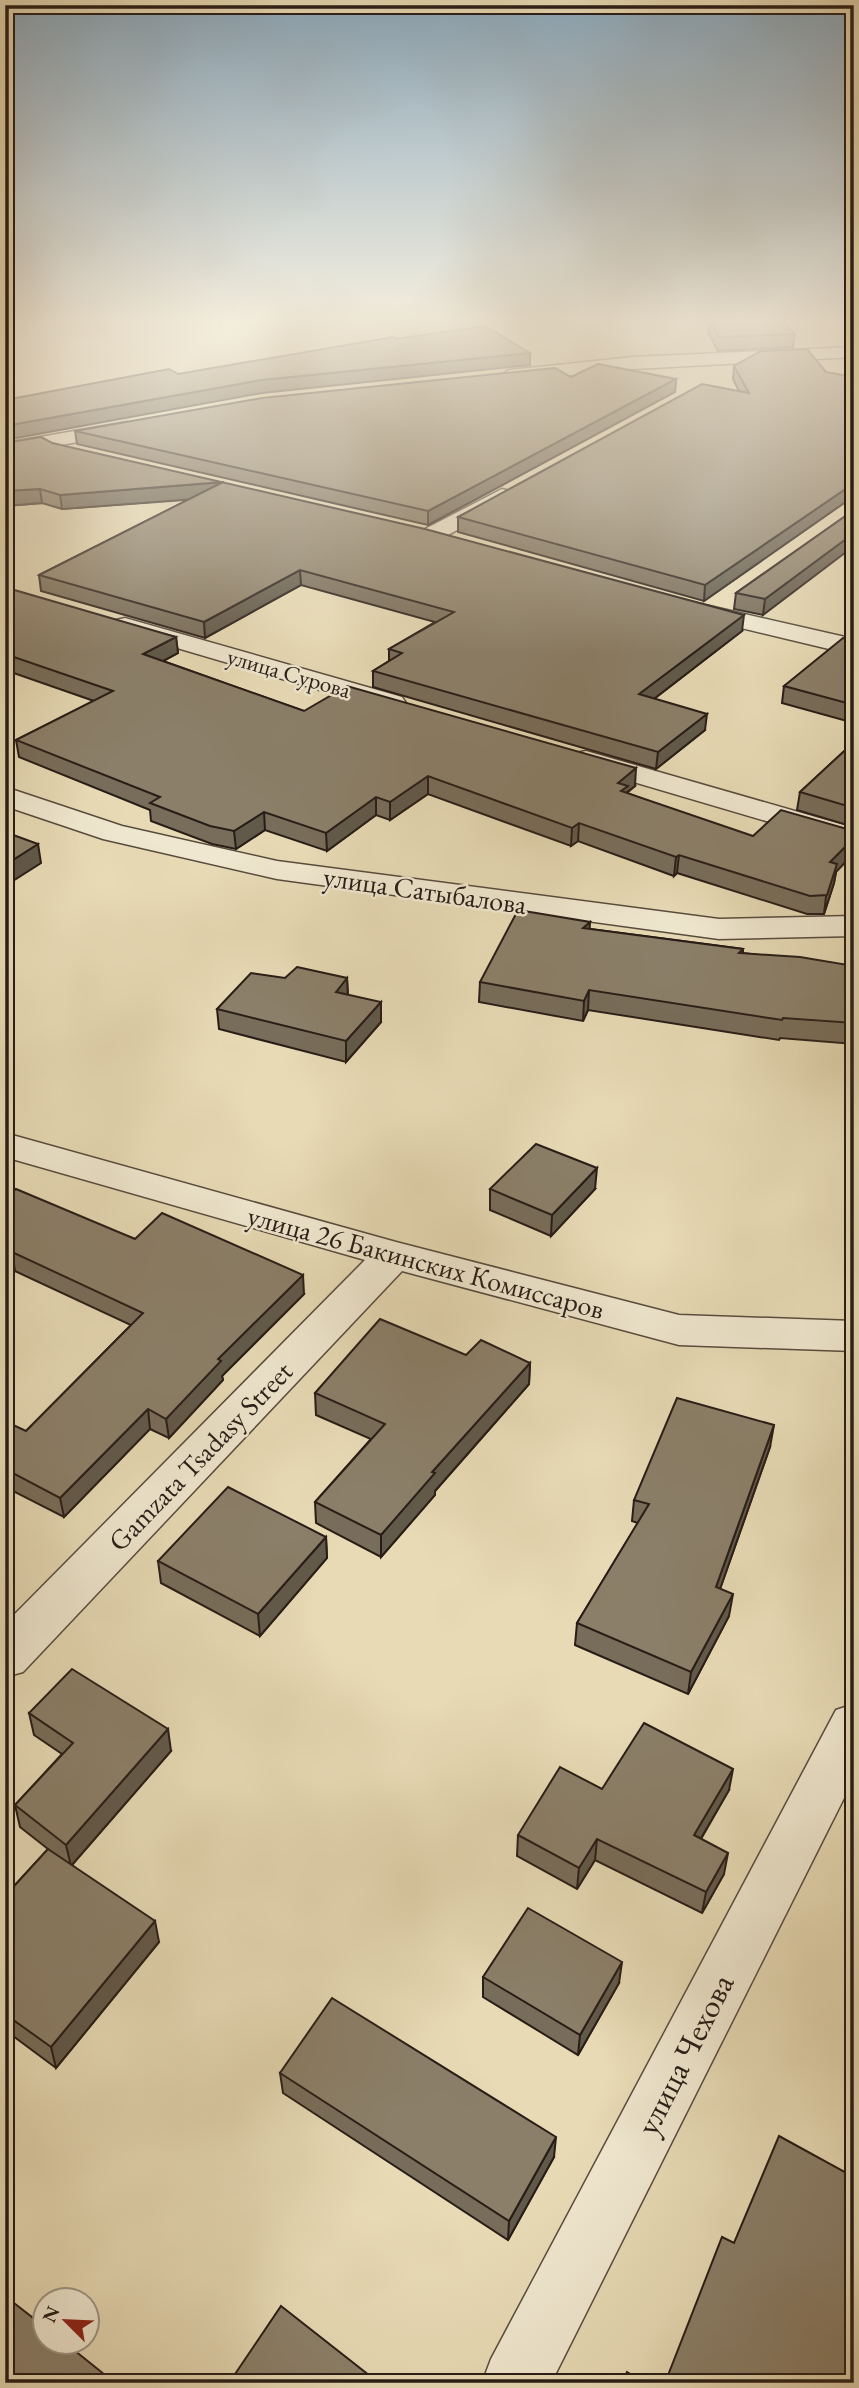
<svg xmlns="http://www.w3.org/2000/svg" width="859" height="2388" font-family="'EB Garamond',serif">
	<style>
		.lines { fill: none; stroke-linecap: round; stroke-linejoin: round }
		.minor-casing { stroke: #584c3e; stroke-width: 3 }
		.minor { fill: #efe7cf; fill-rule: evenodd }
		.wall { fill: #786d5a; stroke: #281d17; stroke-width: 2 }
		.shaded-wall { fill: #61594a; stroke: #281d17; stroke-width: 2 }
		.building { fill: #8b7f69; stroke: #281d17; stroke-width: 2 }
		.labels { text-anchor: middle; stroke-width: 5; stroke-linejoin: round; paint-order: stroke }
		.far-street-label { font-size: 23px; fill: #281d17; stroke: #efe7cf }
		.street-label { font-size: 28px; fill: #281d17; stroke: #efe7cf }
		.near-street-label { font-size: 33px; fill: #281d17; stroke: #efe7cf }
	</style>
	<rect width="100%" height="100%" fill="#e7dab5"/>
	<filter id="stains"><feTurbulence type="fractalNoise" baseFrequency=".00286" numOctaves="4"/><feColorMatrix values="0 0 0 0 .2 0 0 0 0 .09 0 0 0 0 .02 0 0 0 .5 -.17"/></filter>
	<radialGradient id="worn" r=".72"><stop offset=".6" stop-color="#630" stop-opacity="0"/><stop offset="1" stop-color="#630" stop-opacity=".3"/></radialGradient>
	<g class="lines">
		<!-- minor casing -->
		<g class="minor-casing">
			<g id="minor">
				<path d="M854,347v10l-221,12 -124,13 -9,-6 9,-6 124,-13z"/>
				<path d="M127,422l7,2 3,4 -3,4 -129,23v-12z"/>
				<path d="M502,489l8,2 3,5 -3,5 -71,39h-16l-3,-5 3,-5z"/>
				<path d="M692,602l162,37v16l-171,-41 -3,-5 3,-5z"/>
				<path d="M125,618l277,79 4,6 -4,6 -9,2 -9,-2 -268,-79 -3,-5 3,-5z"/>
				<path d="M586,751l268,77v19l-278,-82 -4,-6 4,-6z"/>
				<path d="M5,787l117,39 155,35 442,58 135,-3v20l-135,3 -442,-60 -174,-40 -98,-33z"/>
				<path d="M5,1133l391,109 283,73 175,6v30l-175,-6 -277,-74 -379,401 -18,5v-53l360,-364 -360,-103z"/>
				<path d="M854,1704v74l-303,605h-69l9,-24 345,-649z"/>
			</g>
		</g>
		<!-- minor -->
		<use href="#minor" class="minor"/>
	</g>
	<!-- wall -->
	<g class="wall">
		<path d="M710,320l85,14 -2,13 -75,4 -10,-18z"/>
		<path d="M734,366l92,6 18,131 -140,98 -246,-69v-15l281,-126 -6,-12z"/>
		<path d="M571,377l105,2 -1,13 -247,133 -351,-81 -2,-13z"/>
		<path d="M52,443l690,188 -88,68 51,31 -49,39 -283,-82v-16l16,-10v-12l46,-27 -134,-37 -96,53 -164,-47 -2,-16 151,-76 -128,10 -20,-6 -37,3z"/>
		<path d="M854,510l-91,105 -29,-6 2,-16z"/>
		<path d="M5,592l171,45 2,16 -15,8 141,50 331,75 -8,7 209,79 -2,11 -10,31h-17l-130,-41 -3,3 -96,-35 -7,5 -143,-52 -38,26 -14,-5 -49,36 -62,-21 -29,19 -24,-5 -61,-23 -1,-11 -131,-53 -3,-17 78,-39 -89,-31z"/>
		<path d="M854,640v83l-72,-20 2,-17z"/>
		<path d="M854,742v85l-57,-17 3,-18z"/>
		<path d="M590,929l153,20v4l111,13v78l-74,-6 -1,2 -191,-30 -5,11 -104,-19 1,-20z"/>
		<path d="M285,978h62l1,17 33,27 -35,40 -127,-33 -2,-20z"/>
		<path d="M5,1189l130,50 169,55 -82,82 1,4 -54,58 -19,-9 -86,88 -59,-30v-58l21,2 105,-106 -116,-54 -3,3 -7,-3z"/>
		<path d="M490,1189h105l-44,47 -61,-26z"/>
		<path d="M466,1355l64,8 -1,21 -94,107v4l-54,62 -65,-34 -1,-21 56,-63 -55,-24 -1,-22z"/>
		<path d="M770,1447l-50,142 9,27 -41,78 -113,-49 2,-22 61,-100 -6,-2 2,-21z"/>
		<path d="M326,1537l1,21 -67,78 -99,-53 -3,-22z"/>
		<path d="M29,1713l142,38 -99,114 87,77 -103,126 -51,-38v-134l43,-47 -28,-22 -5,-22 47,-51 -28,-19z"/>
		<path d="M602,1789l127,1 -28,49 23,35 -22,39 -107,-53 -18,29 -60,-33 1,-21z"/>
		<path d="M483,1977l136,6 -41,72 -95,-58z"/>
		<path d="M854,2071v27l-7,-4z"/>
		<path d="M280,2073l274,84 -46,83 -225,-147z"/>
	</g>
	<!-- shaded-wall -->
	<g class="shaded-wall">
		<path d="M530,353v12l-268,28 -257,47v-14l256,-46z"/>
		<path d="M676,379l-1,13 -247,133v-14z"/>
		<path d="M223,482l1,15 -162,12 -2,-14z"/>
		<path d="M854,487v14l-10,2 -140,98 1,-16 142,-97z"/>
		<path d="M40,489l2,14 -37,3v-15z"/>
		<path d="M854,533v13l-91,69 2,-16z"/>
		<path d="M300,570l1,15 -96,53 -1,-16z"/>
		<path d="M744,615l-2,16 -104,80 1,-17z"/>
		<path d="M176,637l2,16 -33,18 -2,-17z"/>
		<path d="M707,714l-2,16 -49,39 2,-17z"/>
		<path d="M636,768l-1,18 -8,6 -1,11 -8,-20z"/>
		<path d="M428,776v18l-38,26v-18z"/>
		<path d="M376,797v18l-49,36 -1,-18z"/>
		<path d="M264,812l1,18 -29,19 -2,-18z"/>
		<path d="M579,823l-1,18 -7,5 1,-18z"/>
		<path d="M854,838v15l-18,19 -2,11 -10,31 6,-52z"/>
		<path d="M38,844l3,19 -36,23v-21z"/>
		<path d="M679,855l-2,18 -3,3 2,-19z"/>
		<path d="M590,922l-1,20 -6,-14z"/>
		<path d="M347,978l1,21 -12,-7z"/>
		<path d="M589,990l-1,20 -5,11 1,-20z"/>
		<path d="M381,1002v20l-35,40v-21z"/>
		<path d="M597,1168l-2,21 -44,47 1,-21z"/>
		<path d="M12,1252l3,19 -3,3 -3,-19z"/>
		<path d="M303,1275l1,19 -82,82 1,4 -54,58 -3,-19 52,-60z"/>
		<path d="M530,1363l-1,21 -94,107v4l-54,62v-22l51,-63z"/>
		<path d="M148,1409l2,20 -86,88 -4,-19z"/>
		<path d="M774,1425l-4,22 -57,162 3,-22z"/>
		<path d="M326,1537l1,21 -67,78 -2,-22z"/>
		<path d="M733,1594l-4,22 -41,78 3,-22z"/>
		<path d="M168,1729l3,22 -100,115 -5,-21z"/>
		<path d="M733,1769l-4,21 -39,67 4,-22z"/>
		<path d="M597,1839l-2,21 -18,29 2,-21z"/>
		<path d="M728,1853l-4,21 -22,39 4,-21z"/>
		<path d="M155,1921l4,21 -103,126 -5,-21z"/>
		<path d="M622,1962l-3,21 -41,72 2,-20z"/>
		<path d="M556,2137l-2,20 -46,83 1,-19z"/>
	</g>
	<!-- building -->
	<g class="building">
		<path d="M710,320h73l12,14 -76,3z"/>
		<path d="M485,326l45,27 -269,27 -256,46v-26l164,-31 9,5 215,-37 3,2z"/>
		<path d="M807,349l19,23 28,5v110l-7,1 -142,97 -247,-68 244,-133 47,9 -15,-27 27,-15z"/>
		<path d="M598,364l78,15 -248,132 -353,-80 187,-33 293,-30 16,9z"/>
		<path d="M41,437l11,6 373,86 319,86 -105,79 68,20 -49,38 -285,-81 29,-18 -13,-4 65,-37 -154,-42 -96,52 -165,-47 184,-93 -163,13 -20,-6 -35,2v-48z"/>
		<path d="M854,510v23l-89,66 -29,-6z"/>
		<path d="M11,589l165,48 -33,17 161,57 43,-25 289,82 -18,15 10,3 -7,5 132,45 28,-26 73,21v7l-24,24 7,2 -10,31 -17,1 -131,-41 -3,2 -97,-34 -7,5 -144,-52 -38,26 -14,-5 -50,36 -62,-21 -30,19 -24,-5 -60,-23 10,-6 -144,-57 97,-49 -108,-37v-62z"/>
		<path d="M843,638l11,2v65l-70,-19z"/>
		<path d="M854,742v66l-54,-16z"/>
		<path d="M5,832l33,12 -33,21z"/>
		<path d="M518,910l72,12 -7,6 160,21 -4,4 61,4 54,9v57l-71,-5 -1,2 -193,-30 -5,11 -104,-19z"/>
		<path d="M297,967l50,11 -11,14 45,10 -35,39 -129,-32 34,-36 34,5z"/>
		<path d="M536,1144l61,24 -45,47 -62,-26z"/>
		<path d="M5,1189l7,3 4,-3 119,50 27,-26 141,62 -85,84 3,2 -55,58 -18,-10 -88,89 -55,-29v-40l6,-5 15,7 117,-118 -131,-61 -3,3 -4,-2z"/>
		<path d="M380,1319l86,36 15,-15 49,23 -98,109 3,1 -54,62 -66,-33 70,-78 -70,-31z"/>
		<path d="M677,1398l97,27 -58,162 17,7 -42,78 -114,-49 72,-119 -15,-4z"/>
		<path d="M228,1487l98,50 -68,77 -100,-53z"/>
		<path d="M72,1669l96,60 -102,116 -51,-40 58,-62 -44,-30z"/>
		<path d="M644,1723l89,46 -39,66 34,18 -22,39 -109,-53 -18,29 -61,-33 42,-68 42,22z"/>
		<path d="M48,1849l107,72 -104,126 -46,-33v-118z"/>
		<path d="M528,1908l94,54 -42,73 -97,-58z"/>
		<path d="M332,1998l224,139 -47,84 -229,-148z"/>
		<path d="M779,2136l75,41v206h-189l57,-146 12,6z"/>
		<path d="M5,2296l41,32v14h18l51,41h-110z"/>
		<path d="M281,2306l98,77h-150z"/>
		<path d="M627,2372l18,11h-22z"/>
	</g>
	<!-- sky -->
	<linearGradient id="sky" x2="0" y2="1"><stop stop-color="#8daabe"/><stop offset="0.49" stop-color="#f4eede"/><stop offset="1" stop-color="#f4eede" stop-opacity="0"/></linearGradient>
	<rect width="859" height="654" fill="url(#sky)"/>
	<g class="labels">
		<!-- far-street labels -->
		<g class="far-street-label">
			<text transform="translate(289 673) rotate(16)" y="8">улица Сурова</text>
		</g>
		<!-- street labels -->
		<g class="street-label">
			<text transform="translate(425 890) rotate(8)" y="10">улица Сатыбалова</text>
			<text transform="translate(426 1262) rotate(15)" y="10">улица 26 Бакинских Комиссаров</text>
			<text transform="translate(200 1456) rotate(-46)" y="10">Gamzata Tsadasy Street</text>
		</g>
		<!-- near-street labels -->
		<g class="near-street-label">
			<text transform="translate(684 2054) rotate(-63)" y="12">улица Чехова</text>
		</g>
	</g>
	<!-- margin -->
	<rect width="859" height="2388" fill="none" stroke="#e7dab5" stroke-width="28"/>
	<rect x="7" y="7" width="845" height="2374" fill="none" stroke="#281d17" stroke-width="3.5"/>
	<rect x="14" y="14" width="831" height="2360" fill="none" stroke="#281d17" stroke-width="2"/>
	<!-- north arrow -->
	<g transform="translate(66 2321) rotate(294)"><circle r="33" fill="#efe7cf" stroke="#9f9685" stroke-width="2"/>
	<path d="M0-5L12 26L0 18L-12 26Z" fill="#8f2418"/>
	<text y="-10" font-size="19" font-weight="bold" text-anchor="middle" fill="#281d17">N</text>
	</g>
	<rect width="100%" height="100%" filter="url(#stains)"/>
	<rect width="100%" height="100%" fill="url(#worn)"/>
</svg>
